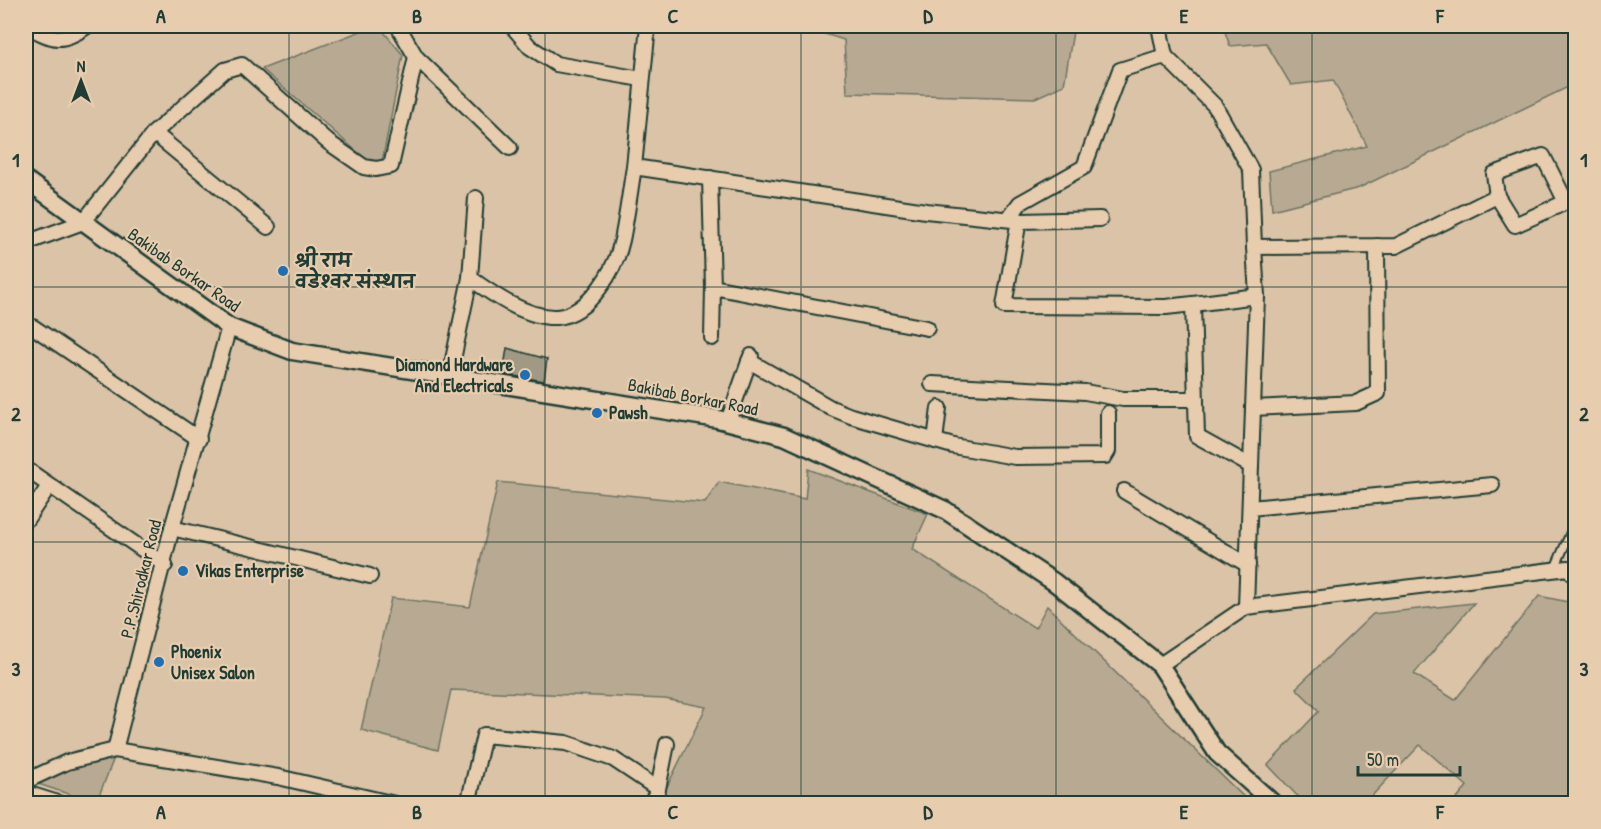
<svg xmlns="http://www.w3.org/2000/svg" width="1601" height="829" font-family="'Patrick Hand','Playpen Sans Deva',sans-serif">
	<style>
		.green { fill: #b8aa92; stroke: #6c7463; stroke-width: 1.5 }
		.building { fill: #a19983; stroke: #1f3d34; stroke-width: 1.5 }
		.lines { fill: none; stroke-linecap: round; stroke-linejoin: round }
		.service-casing { stroke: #1f3d34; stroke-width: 11 }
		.minor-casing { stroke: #1f3d34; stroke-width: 18 }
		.tertiary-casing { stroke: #1f3d34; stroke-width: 21 }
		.service { stroke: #e7ccae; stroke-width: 7 }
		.minor { stroke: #e7ccae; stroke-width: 14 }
		.tertiary { stroke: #e7ccae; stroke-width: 16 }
		.grid { fill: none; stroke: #1f3d34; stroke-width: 1.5; stroke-opacity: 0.55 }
		.poi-dot { fill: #1f6fb2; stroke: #e7ccae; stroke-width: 2 }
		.labels { text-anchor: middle; stroke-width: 4.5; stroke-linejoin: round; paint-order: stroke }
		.poi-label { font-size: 18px; font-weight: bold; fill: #1f3d34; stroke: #e7ccae; text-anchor: start }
		.street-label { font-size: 18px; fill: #1f3d34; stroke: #e7ccae }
		.neatline { fill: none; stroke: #1f3d34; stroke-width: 2 }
		.grid-label { font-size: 20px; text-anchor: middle; font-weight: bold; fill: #1f3d34 }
	</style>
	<rect width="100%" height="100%" fill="#dbc3a7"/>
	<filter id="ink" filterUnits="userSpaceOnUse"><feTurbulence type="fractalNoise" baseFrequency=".0167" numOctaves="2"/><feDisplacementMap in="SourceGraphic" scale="12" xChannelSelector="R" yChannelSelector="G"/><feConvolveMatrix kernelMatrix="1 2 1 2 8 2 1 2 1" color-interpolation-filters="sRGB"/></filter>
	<g filter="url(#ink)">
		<!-- green -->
		<g class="green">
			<path d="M374,26h5l24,29 -21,107h-13l-107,-93z"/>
			<path d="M800,26h274l-10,59 -29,13 -188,-5 -3,-53z"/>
			<path d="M1223,26h352v71l-5,-11 -211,102 -87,22 -3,-39 98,-25 -34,-66 -42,5 -25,-42 -36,3z"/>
			<path d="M808,469l120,45 -16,35 123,79 12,-22 203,197h-591l47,-96 -41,-8 -214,-9 -13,60 -77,-20 30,-132 79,9 28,-125 207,21 14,-21 86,17z"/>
			<path d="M1539,596l29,6 7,10v191h-121l13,-17 -47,-41 -55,58h-61l-36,-38 51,-54 -23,-23 77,-74 101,-11 -60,71 41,26z"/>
			<path d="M114,758l-18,45 -64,-21 44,-16z"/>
		</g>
		<!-- building -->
		<path class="building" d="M507,348l40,11 -3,22 -41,-7z"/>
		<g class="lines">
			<!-- service casing -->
			<g class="service-casing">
				<path id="service" d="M1554,570l22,-50"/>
			</g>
			<!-- minor casing -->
			<g class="minor-casing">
				<g id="minor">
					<path d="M27,26c27,14 34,18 60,0"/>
					<path d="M398,26l18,31 94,91"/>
					<path d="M512,26l18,21 26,17 85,15"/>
					<path d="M1159,26l6,30"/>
					<path d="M154,133l114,94"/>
					<path d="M1543,156l23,46 -51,23 -18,-29 -3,-22z"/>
					<path d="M634,167l14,-141"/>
					<path d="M710,178l3,109 214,41"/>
					<path d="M1008,219l12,-16 64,-36 36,-97 45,-14 50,50 36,64 3,77"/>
					<path d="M1019,220l-15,86 162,1 27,-3"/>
					<path d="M26,243l57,-21 71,-89 71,-63 17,-5 86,77 36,25 12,2 15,-3 25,-109"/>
					<path d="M470,278c22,16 58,41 87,39 33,-3 59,-49 65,-77 5,-24 8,-49 12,-73l292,44 96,10 78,-2"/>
					<path d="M33,327l166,112"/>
					<path d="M712,338l1,-51"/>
					<path d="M749,361l82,47 20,8 102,30 62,11 90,-1 3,-5v-38"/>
					<path d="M450,374l20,-96 6,-80"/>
					<path d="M932,384l153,8 38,7h73"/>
					<path d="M1253,408l103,-5 22,-10 -1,-147"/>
					<path d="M728,421l23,-65"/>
					<path d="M935,441l4,-33"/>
					<path d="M1251,466l-54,-30 -4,-132 64,-8"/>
					<path d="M26,469l139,96"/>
					<path d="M1124,491l124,74"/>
					<path d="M1250,508l242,-23"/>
					<path d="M26,520l23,-34"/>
					<path d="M172,528l198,48"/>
					<path d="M1246,607l11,-311 -3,-49 142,-1 101,-50"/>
					<path d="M1160,665l86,-58 322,-39 8,9"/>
					<path d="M115,750l163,27 117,27"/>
					<path d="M26,781l41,-19 48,-12 57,-222 57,-201"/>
					<path d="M26,793l35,11"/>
					<path d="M468,804l16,-69 82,8 47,16 45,30"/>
					<path d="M651,804l7,-15 9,-45"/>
				</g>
			</g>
			<!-- tertiary casing -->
			<g class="tertiary-casing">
				<path id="tertiary" d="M26,180l203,147 63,24 426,68 66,17 161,74 109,72 106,83 57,88 57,51"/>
			</g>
			<!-- service -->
			<use href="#service" class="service"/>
			<!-- minor -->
			<use href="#minor" class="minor"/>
			<!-- tertiary -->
			<use href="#tertiary" class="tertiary"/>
		</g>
	</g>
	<!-- grid -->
	<path class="grid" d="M289,26v778M545,26v778M801,26v778M1056,26v778M1312,26v778M26,287h1550M26,542h1550"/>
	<!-- markers -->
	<g class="poi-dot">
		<circle cx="283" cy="271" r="6"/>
		<circle cx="525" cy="375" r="6"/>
		<circle cx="597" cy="413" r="6"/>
		<circle cx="183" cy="571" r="6"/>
		<circle cx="159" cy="662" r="6"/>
	</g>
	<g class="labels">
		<!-- poi labels -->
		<g class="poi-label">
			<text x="295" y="267">श्री राम<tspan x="295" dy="21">वडेश्वर संस्थान</tspan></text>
			<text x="513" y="371" text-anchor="end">Diamond Hardware<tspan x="513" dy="21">And Electricals</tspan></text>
			<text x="609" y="419">Pawsh</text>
			<text x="195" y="577">Vikas Enterprise</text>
			<text x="171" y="658">Phoenix<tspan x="171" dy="21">Unisex Salon</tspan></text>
		</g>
		<!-- street labels -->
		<g class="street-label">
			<text transform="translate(184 270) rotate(35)" y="6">Bakibab Borkar Road</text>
			<text transform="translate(693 397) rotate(11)" y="6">Bakibab Borkar Road</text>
			<text transform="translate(141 579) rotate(-76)" y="6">P.P.Shirodkar Road</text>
		</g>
	</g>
	<!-- margin -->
	<rect width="1601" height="829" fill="none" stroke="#e7ccae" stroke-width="66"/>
	<!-- north arrow -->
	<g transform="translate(81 81)" stroke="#e7ccae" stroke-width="4.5" paint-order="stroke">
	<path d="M0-4.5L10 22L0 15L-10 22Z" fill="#1f3d34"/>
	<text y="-9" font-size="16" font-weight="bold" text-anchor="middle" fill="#1f3d34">N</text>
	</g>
	<!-- scale -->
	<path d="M1358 766v9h102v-9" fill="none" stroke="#1f3d34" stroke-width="3"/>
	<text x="1367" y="766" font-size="18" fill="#1f3d34" stroke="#e7ccae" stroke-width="4.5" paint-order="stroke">50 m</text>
	<rect x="33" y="33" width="1535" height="763" class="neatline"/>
	<g class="grid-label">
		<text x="161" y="23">A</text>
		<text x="417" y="23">B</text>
		<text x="673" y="23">C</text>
		<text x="928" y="23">D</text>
		<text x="1184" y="23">E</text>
		<text x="1440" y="23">F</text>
		<text x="16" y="167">1</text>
		<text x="1584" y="167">1</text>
		<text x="16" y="421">2</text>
		<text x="1584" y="421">2</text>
		<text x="16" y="676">3</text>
		<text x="1584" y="676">3</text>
		<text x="161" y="819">A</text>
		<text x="417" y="819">B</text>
		<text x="673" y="819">C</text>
		<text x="928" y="819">D</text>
		<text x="1184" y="819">E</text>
		<text x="1440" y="819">F</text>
	</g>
</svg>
